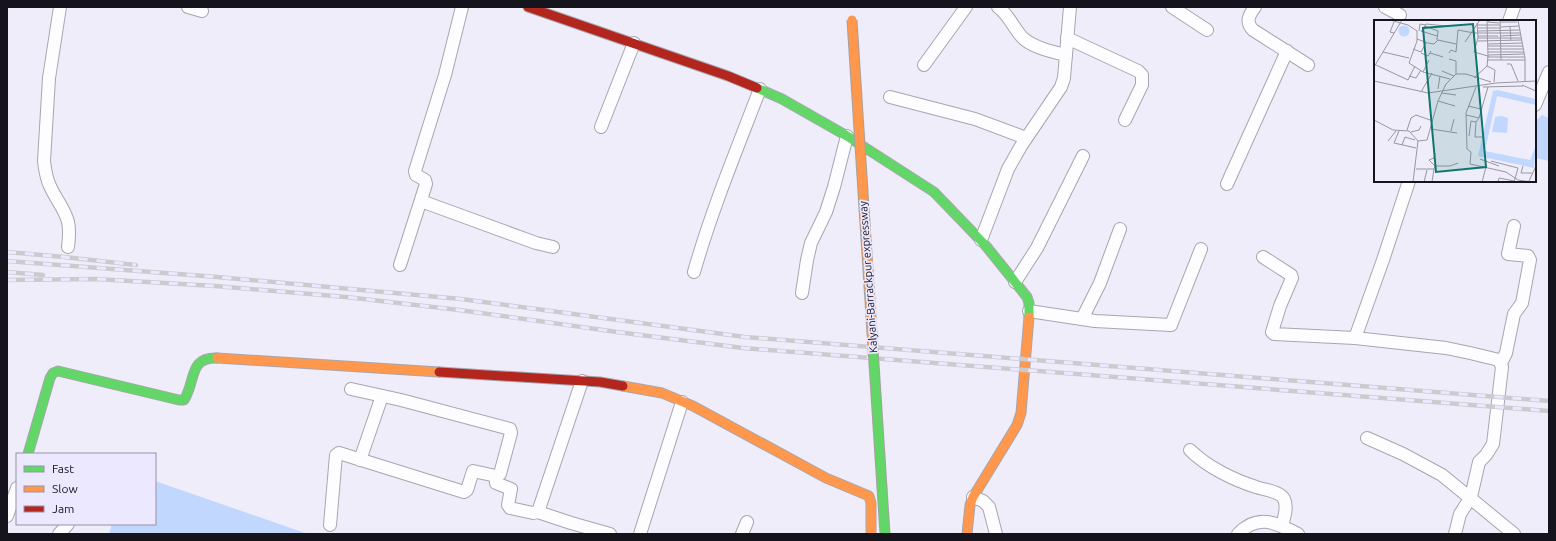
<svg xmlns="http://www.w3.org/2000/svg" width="1556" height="541" font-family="Ubuntu,sans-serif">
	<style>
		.water { fill: #c2d7fe }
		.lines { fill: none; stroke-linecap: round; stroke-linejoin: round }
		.street-casing { stroke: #a7a6af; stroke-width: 14 }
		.fast-casing { stroke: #a7a6af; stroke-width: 11 }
		.slow-casing { stroke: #a7a6af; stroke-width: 11 }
		.jam-casing { stroke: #a7a6af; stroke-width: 11 }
		.street { stroke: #fdfcfe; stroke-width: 12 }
		.fast { stroke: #63d668; stroke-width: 9 }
		.slow { stroke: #ff974d; stroke-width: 9 }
		.jam { stroke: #b3261e; stroke-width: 9 }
		.rail-casing { stroke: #cbcbcf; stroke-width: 4.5 }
		.rail { stroke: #ebe8ff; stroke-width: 3; stroke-dasharray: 9; stroke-linecap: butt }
		.fast-bridge-casing { stroke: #a4a19e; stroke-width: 11; stroke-linecap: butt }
		.slow-bridge-casing { stroke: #a4a19e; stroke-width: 11; stroke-linecap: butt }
		.fast-bridge { stroke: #63d668; stroke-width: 9 }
		.slow-bridge { stroke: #ff974d; stroke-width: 9 }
		.labels { text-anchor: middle; stroke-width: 3.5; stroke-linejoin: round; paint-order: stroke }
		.street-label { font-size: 11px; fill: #15141c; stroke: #ebe8ff }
		.inset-road { fill: none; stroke: #9896a1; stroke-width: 1 }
		.view { fill: #0f766e; fill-opacity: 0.15; stroke: #0f766e; stroke-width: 2 }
		.inset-edge { fill: none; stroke: #15141c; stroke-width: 2 }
	</style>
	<rect width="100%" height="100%" fill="#efedfa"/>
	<!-- water -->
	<g class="water">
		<path d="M1542,115l7,3v43l-14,-3v-37z"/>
		<path d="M155,481l153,53h-199l3,-10h43z"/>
	</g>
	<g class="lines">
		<!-- street casing -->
		<g class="street-casing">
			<g id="street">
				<path d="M60,7l-11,71 -5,83c1,9 2,17 6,25 5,12 15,23 18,36 2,8 1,17 0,25"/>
				<path d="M188,7l14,4"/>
				<path d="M998,7c13,10 16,23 26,32 11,9 29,13 42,16"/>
				<path d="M1172,7l35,23"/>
				<path d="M1255,7c-6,8 -10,15 -2,23l55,35"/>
				<path d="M1385,7l15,8"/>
				<path d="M1509,21l5,-14"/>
				<path d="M1067,38l71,33 4,4v10l-17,35"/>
				<path d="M924,65l42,-58"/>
				<path d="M890,97l85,22 51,19"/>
				<path d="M1535,105l14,-33"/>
				<path d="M601,127l33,-84"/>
				<path d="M1227,184l60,-133"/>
				<path d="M421,201l115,42 17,4"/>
				<path d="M981,240l27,-71 13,-23 40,-59 3,-9 6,-71"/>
				<path d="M1263,257l28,18 1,3 -12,28 -8,26 2,2 81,4 91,10 24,5 29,7 3,7 -9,77 -7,11 -7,7 -8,35 -11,17 -5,20"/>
				<path d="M400,265l26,-81 -1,-4 -9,-5 -1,-4 30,-96 17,-68"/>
				<path d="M694,272c18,-63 43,-123 66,-183"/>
				<path d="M1015,282l22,-34 46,-92"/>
				<path d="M802,293l5,-33 4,-17 15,-31 8,-25 13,-51"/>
				<path d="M1029,311l66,10 76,4 30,-76"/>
				<path d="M1082,319l18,-36 20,-54"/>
				<path d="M1355,338l28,-78 26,-79"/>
				<path d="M1501,363l5,-10 8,-39 8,-11 8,-43 -2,-4 -20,-2 6,-28"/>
				<path d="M582,381l-44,131 33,11 39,11"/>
				<path d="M351,389l50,11 109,29 1,4 -11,41 -4,3"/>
				<path d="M1367,438l36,16 39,21 72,59"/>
				<path d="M1190,450c17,17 44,30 66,37 8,3 24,4 28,12 4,8 0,19 -2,27"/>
				<path d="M360,460l22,-64"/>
				<path d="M973,497l10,4 6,6 7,27"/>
				<path d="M7,516l10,-28"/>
				<path d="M330,525l6,-70 3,-2 125,39 3,-2 6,-19 23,5v7l15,6 -3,16 2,3 23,5 5,-1"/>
				<path d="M59,534l9,-10"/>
				<path d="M640,534l42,-132"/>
				<path d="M742,534l5,-12"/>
				<path d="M1238,534c20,-21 38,-11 60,0"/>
			</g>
		</g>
		<!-- fast casing -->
		<g class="fast-casing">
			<g id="fast">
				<path d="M757,88l25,11 65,37 87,56 52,54 41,51 2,6v14"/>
				<path d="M28,454l22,-76 3,-5 5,-2 121,29h5c12,-18 4,-43 33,-42"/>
			</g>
		</g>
		<!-- slow casing -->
		<g class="slow-casing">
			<g id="slow">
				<path d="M217,358l222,14"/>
				<path d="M623,386l39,7 31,13 133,72 43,18 2,7v31"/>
				<path d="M967,534l3,-29 3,-8 44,-72 4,-12 8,-96"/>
			</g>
		</g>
		<!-- jam casing -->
		<g class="jam-casing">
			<g id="jam">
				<path d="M528,7l200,69 29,12"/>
				<path d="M439,372l161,10 23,4"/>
			</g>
		</g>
		<!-- street -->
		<use href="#street" class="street"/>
		<!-- fast -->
		<use href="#fast" class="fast"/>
		<!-- slow -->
		<use href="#slow" class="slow"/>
		<!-- jam -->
		<use href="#jam" class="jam"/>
		<!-- rail casing -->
		<g class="rail-casing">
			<g id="rail">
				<path d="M7,252l57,5 72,8"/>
				<path d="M7,261l210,16 244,22 284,38 804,64"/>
				<path d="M7,272l36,3"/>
				<path d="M7,280l89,-1 119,7 131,11 113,13 158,22 126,16 806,63"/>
			</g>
		</g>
		<!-- rail -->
		<use href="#rail" class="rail"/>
		<!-- fast-bridge casing -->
		<g class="fast-bridge-casing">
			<path id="fast-bridge" d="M873,348l12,186"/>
		</g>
		<!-- slow-bridge casing -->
		<g class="slow-bridge-casing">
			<path id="slow-bridge" d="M852,20l21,328"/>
		</g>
		<!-- fast-bridge -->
		<use href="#fast-bridge" class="fast-bridge"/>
		<!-- slow-bridge -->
		<use href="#slow-bridge" class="slow-bridge"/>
	</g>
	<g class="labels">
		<!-- street labels -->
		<g class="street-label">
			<text transform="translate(868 277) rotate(-94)" y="4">Kalyani-Barrackpur expressway</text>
		</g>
	</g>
	<!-- overview -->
	<g transform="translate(1374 20)">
		<rect width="162" height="162" fill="#efedfa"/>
		<path d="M24.5 11a5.5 5.5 0 1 1 11 0a5.5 5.5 0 1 1-11 0ZM124,70l38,9v6l-39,-9 -12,55 45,9 6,-15 -2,23 -56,-12 15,-65zM128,96l6,2 -1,15 -15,-1 3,-15z" fill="#c2d7fe"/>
		<path class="inset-road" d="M16,0l18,5 9,6v10l-8,22 14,9 27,7M113,0l1,37M115,0l-1,2 11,1M126,0l1,40M144,0l7,38v23M20,2l-4,10 4,1M126,2h17M103,3l1,15 -4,14 14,4 -1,10M103,5h23M51,6l13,5 -1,9M136,6l1,14M126,7l19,-1M104,8h22M45,11l1,-7 6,1M47,11l16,5M104,11l42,-1M47,12l5,-8 20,2M104,16h20M126,16l21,-1M104,18h43M43,19l11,4 6,1 4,-4 18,4M104,21l44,-1M91,22l15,-22M114,24l34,-1M114,26h35M39,29l8,3 5,-9M114,29h35M9,32l26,6M114,32h36M47,33l7,3 3,-5M56,33l13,4M75,33l2,-3 5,2 2,-22 16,3h46M114,35l36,-1M114,37h37M75,39l7,2v13M114,40h37M133,44h4l7,17M2,45l32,15 7,-14M0,47l28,-47M68,51l12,5M49,52l6,-12M35,56l7,2 5,-8M100,58l13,-12 8,4 -1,12M0,61l54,12 68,-10 40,-2M148,65l14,6M102,67l-10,26 1,36 4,3 -1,12 36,8 12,8 14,2M109,67l40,-1M64,69l2,-13M47,72l11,-19M68,73l14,2M64,81l17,5M94,86l13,3M92,95l13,3 9,-31M105,98l-3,4 -1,15h7M0,100l19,10 16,1 9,10M57,109l26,4M33,110l4,-12 5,-3 17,6M25,111l-5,12 22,5M77,111l3,-12M37,112l8,-2 2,-4M95,116l2,-15 5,1M14,121l8,-10M28,125l3,-8 10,3M61,133l-1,5 -5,2 6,6M106,139l19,7M117,141l27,7 -4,14M149,146l-2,7h11M42,149h18l1,-3h15l8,-3M155,161l7,-15M8,162h14M39,162l5,-41 9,-1 11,-39 8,-17 10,-10h10l25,8M50,162l3,-12M58,162l2,-13M108,162l4,-15M124,162l1,-4 15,3"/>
		<path class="view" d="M99,4l13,143 -50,5 -13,-144z"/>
		<rect width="162" height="162" class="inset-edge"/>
	</g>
	<!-- border -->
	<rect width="1556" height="541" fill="none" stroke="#15141c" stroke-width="16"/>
	<!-- legend -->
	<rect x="16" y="453" width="140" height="72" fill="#ebe8ff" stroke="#9593a4"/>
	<rect x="24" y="466" width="20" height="6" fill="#63d668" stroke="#9593a4"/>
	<text x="52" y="473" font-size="12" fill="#15141c">Fast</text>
	<rect x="24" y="486" width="20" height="6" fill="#ff974d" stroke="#9593a4"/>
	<text x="52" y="493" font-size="12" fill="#15141c">Slow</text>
	<rect x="24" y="506" width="20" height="6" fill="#b3261e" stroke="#9593a4"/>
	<text x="52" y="513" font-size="12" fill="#15141c">Jam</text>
</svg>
